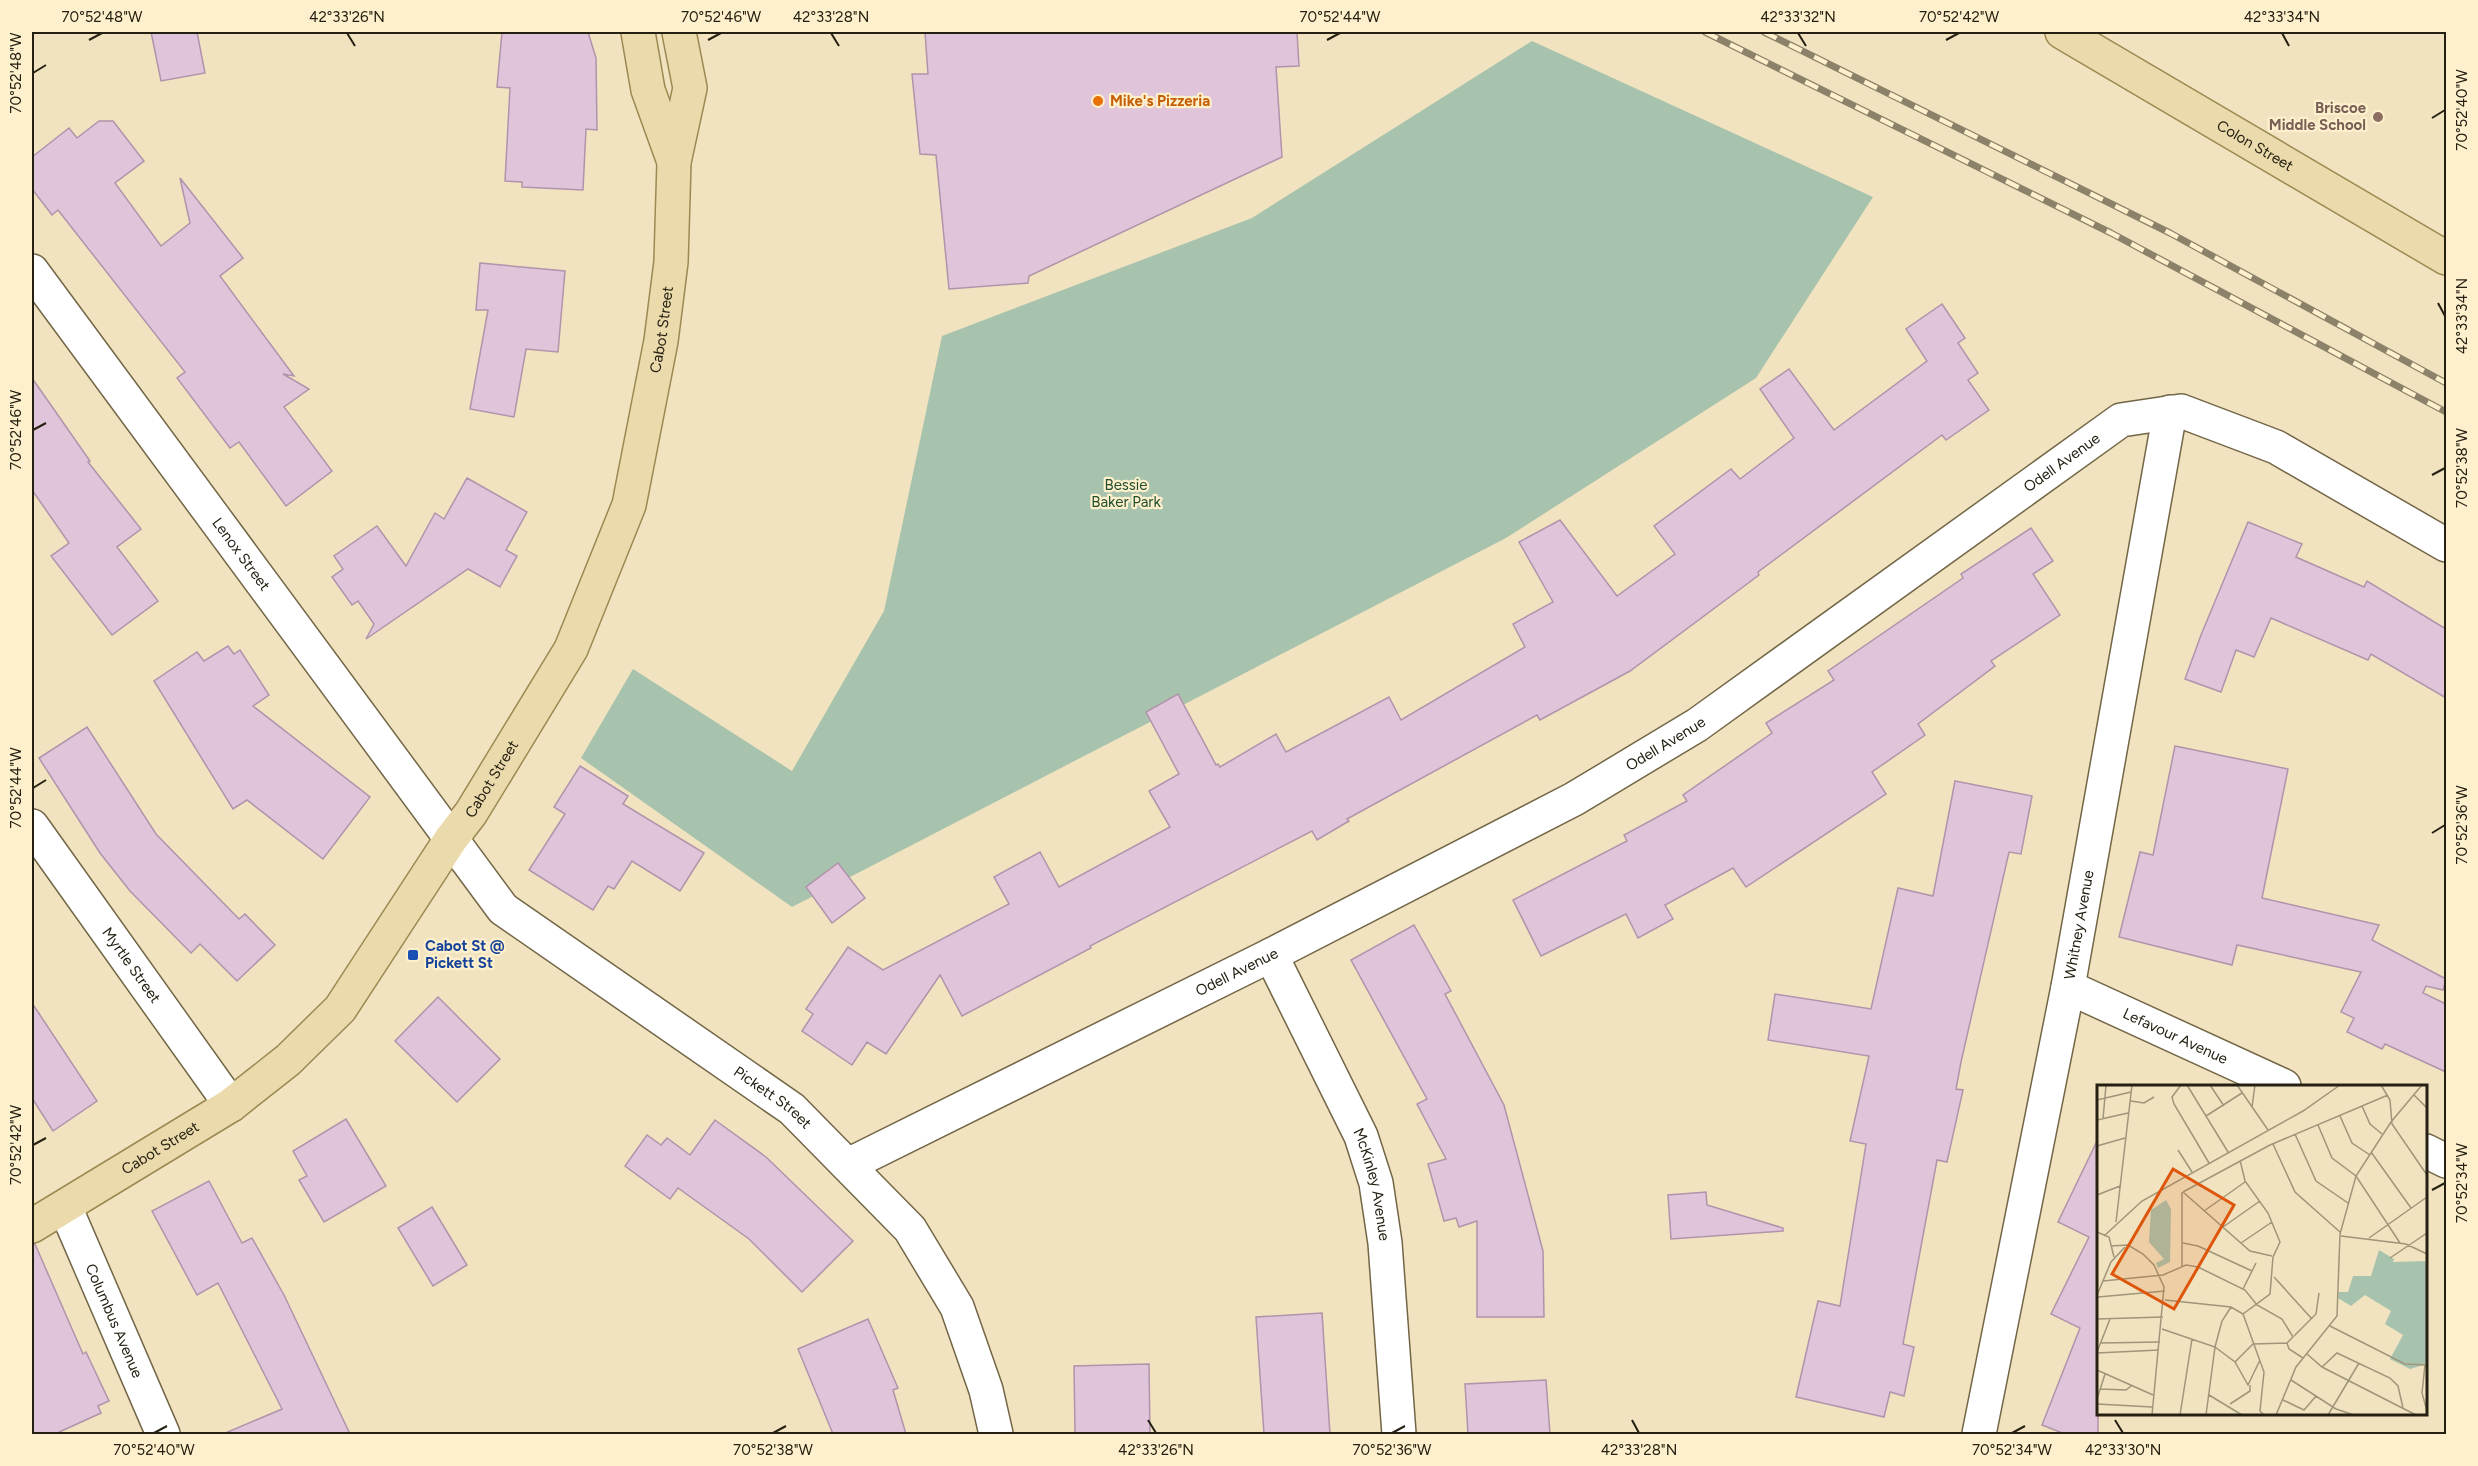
<svg xmlns="http://www.w3.org/2000/svg" width="2478" height="1466" font-family="Figtree,sans-serif">
	<style>
		.green { fill: #a8c3ad }
		.building { fill: #dfc4da; stroke: #b193ab; stroke-width: 1.5 }
		.lines { fill: none; stroke-linecap: round; stroke-linejoin: round }
		.minor-casing { stroke: #726646; stroke-width: 36 }
		.major-casing { stroke: #9c8952; stroke-width: 36 }
		.minor { stroke: #fff; stroke-width: 33 }
		.major { stroke: #eadaac; stroke-width: 33 }
		.rail-casing { stroke: #8b8269; stroke-width: 7 }
		.rail { stroke: #fef0cc; stroke-width: 4.5; stroke-dasharray: 14; stroke-linecap: butt }
		.ticks { fill: none; stroke: #252012; stroke-width: 2 }
		.food-dot { fill: #e8710a; stroke: #fef0cc; stroke-width: 2 }
		.education-dot { fill: #8d6e63; stroke: #fef0cc; stroke-width: 2 }
		.transit-dot { fill: #1a4fb4; stroke: #fef0cc; stroke-width: 2 }
		.labels { text-anchor: middle; stroke-width: 4.5; stroke-linejoin: round; paint-order: stroke }
		.food-label { font-size: 15px; font-weight: bold; fill: #c56008; stroke: #fef0cc; text-anchor: start }
		.education-label { font-size: 15px; font-weight: bold; fill: #785e54; stroke: #fef0cc; text-anchor: end }
		.street-label { font-size: 15px; fill: #252012; stroke: #fef0cc }
		.park-label { font-size: 15px; fill: #224e2e; stroke: #fef0cc }
		.transit-label { font-size: 15px; font-weight: bold; fill: #164399; stroke: #fef0cc; text-anchor: start }
		.inset-road { fill: none; stroke: #9f957a; stroke-width: 1.5 }
		.view { fill: #de560c; fill-opacity: 0.15; stroke: #de560c; stroke-width: 3 }
		.inset-edge { fill: none; stroke: #252012; stroke-width: 3 }
		.neatline { fill: none; stroke: #252012; stroke-width: 2 }
		.ticks-label { font-size: 15px; text-anchor: middle; fill: #252012 }
	</style>
	<rect width="100%" height="100%" fill="#f1e3bf"/>
	<!-- green -->
	<path class="green" d="M1532,41l341,156 -117,181 -250,160 -714,369 -211,-149 52,-89 159,102 92,-160 58,-275 310,-118z"/>
	<!-- building -->
	<g class="building">
		<path d="M151,32h46l8,41 -44,8z"/>
		<path d="M502,32h86l8,26 1,72 -11,-1 -3,61 -61,-3v-5l-17,-1 5,-93 -13,-1z"/>
		<path d="M925,32h372l2,34 -23,1 6,90 -253,119 -1,7 -79,6 -13,-134 -16,-1 -8,-80h16z"/>
		<path d="M99,121h14l31,40 -29,22 46,63 29,-23 -10,-45 63,80 -23,18 74,100 -11,-2 26,15 -25,18 48,64 -46,35 -47,-64 -9,6 -53,-70 8,-6 -127,-162 -6,5 -20,-26v-32l37,-29 8,10z"/>
		<path d="M480,263l85,8 -7,81 -32,-3 -12,68 -44,-8 18,-99h-12z"/>
		<path d="M1942,304l23,34 -7,5 20,30 -10,7 21,30 -43,30 -4,-5 -184,137 1,3 -129,96 -90,49 -3,-5 -190,104 2,2 -32,19 -5,-9 -222,115 1,2 -129,68 -22,-41 -54,79 -19,-12 -15,23 -50,-34 11,-17 -7,-5 42,-62 35,23 126,-66 -15,-27 46,-25 19,35 111,-60 -21,-36 30,-17 -33,-62 32,-18 38,71 2,-1 2,3 56,-33 10,18 103,-55 12,23 124,-73 -12,-23 40,-22 -34,-60 41,-22 57,76 58,-42 -21,-28 77,-57 9,10 54,-41 -34,-49 29,-20 45,61 93,-69 -21,-32z"/>
		<path d="M32,378l58,83 -2,1 53,67 -24,18 41,54 -46,34 -61,-79 18,-13 -37,-53z"/>
		<path d="M467,478l60,34 -21,38 11,6 -17,31 -32,-18 -102,70 8,-15 -16,-23 -6,4 -20,-28 11,-8 -9,-13 43,-30 29,40 29,-53 9,6z"/>
		<path d="M2248,522l54,22 -6,13 68,30 3,-6 79,48v69l-75,-44 -3,6 -97,-42 -17,39 -18,-7 -15,42 -36,-13 16,-44z"/>
		<path d="M2031,528l22,33 -20,13 27,41 -69,46 4,5 -77,58 7,11 -53,37 14,22 -140,93 -13,-19 -68,37 8,14 -35,19 -12,-24 -85,42 -28,-56 114,-59 -3,-6 63,-34 -4,-6 89,-62 -6,-10 68,-43 -6,-9 135,-93 -2,-4z"/>
		<path d="M228,646l6,8 6,-4 29,45 -16,11 117,91 -47,62 -76,-59 -14,9 -79,-128 43,-29 7,9z"/>
		<path d="M87,727l69,107 83,85 6,-5 30,31 -38,36 -37,-37 -9,9 -61,-62 -30,-38 -61,-95z"/>
		<path d="M2175,746l113,23 -26,129 117,27 -7,15 74,39 -3,11 -17,-4 -3,7 23,11v68l-61,-28 -3,5 -35,-17 7,-14 -13,-6 20,-40 -124,-27 -5,20 -113,-28 21,-85 13,3z"/>
		<path d="M580,766l48,30 -5,8 81,49 -24,38 -48,-30 -18,28 -6,-3 -15,24 -64,-40 36,-56 -11,-7z"/>
		<path d="M1955,781l77,15 -11,58 -12,-2 -48,210 -5,27 7,1 -16,72 -10,-2 -34,184 11,3 -10,49 -14,-4 -6,25 -88,-20 22,-96 22,5 26,-162 -16,-3 19,-85 -101,-16 7,-46 96,15 27,-121 35,8z"/>
		<path d="M838,863l27,35 -33,25 -26,-36z"/>
		<path d="M1414,925l37,66 -6,3 59,111 39,146 1,66h-67v-96l-18,6 -3,-9 -12,3 -16,-57 18,-5 -29,-55 10,-5 -76,-139z"/>
		<path d="M438,997l62,62 -43,43 -62,-61z"/>
		<path d="M32,1003l65,98 -44,30 -21,-33z"/>
		<path d="M346,1119l40,67 -62,36 -25,-42 8,-4 -14,-25z"/>
		<path d="M715,1120l51,37 87,84 -51,51 -53,-53 -71,-51 -8,11 -45,-33 22,-31 14,10 6,-7 23,17z"/>
		<path d="M2098,1139v295h-33l-23,-9 38,-97 -29,-14 38,-77 -31,-15z"/>
		<path d="M209,1181l33,62 10,-5 32,57 66,139h-127l59,-25 -64,-126 -21,12 -45,-84z"/>
		<path d="M1706,1192l1,13 76,23v3l-112,8 -3,-44z"/>
		<path d="M432,1207l35,58 -34,21 -35,-58z"/>
		<path d="M35,1244l48,110 3,-2 23,49 -11,5 3,7 -46,21h-23v-189z"/>
		<path d="M1322,1313l8,121h-66l-8,-117z"/>
		<path d="M868,1319l30,69 -5,2 13,44h-73l-35,-85z"/>
		<path d="M1149,1364l1,70h-75l-1,-68z"/>
		<path d="M1546,1380l4,54h-82l-3,-50z"/>
	</g>
	<g class="lines">
		<!-- minor casing -->
		<g class="minor-casing">
			<g id="minor">
				<path id="s1" d="M32,271l471,638 289,200 118,120 47,78 29,83 10,44"/>
				<path id="s2" d="M32,826l199,279"/>
				<path id="s3" d="M1271,955l90,181 15,47 9,60 14,191"/>
				<path id="s4" d="M2068,987l216,99"/>
				<path d="M2426,1151l20,10"/>
				<path id="s5" d="M848,1165l423,-210 303,-156 123,-74 424,-305 60,-9 95,36 170,98"/>
				<path id="s6" d="M65,1207l98,227"/>
				<path id="s7" d="M1979,1434l89,-447 102,-575"/>
			</g>
		</g>
		<!-- major casing -->
		<g class="major-casing">
			<g id="major">
				<path d="M638,32l10,58 26,72"/>
				<path id="s8" d="M2062,32l384,226"/>
				<path id="s9" d="M32,1226l199,-121 57,-45 52,-51 111,-170 20,-26 100,-164 58,-144 32,-164 10,-79 3,-100 16,-74 -11,-56"/>
			</g>
		</g>
		<!-- minor -->
		<use href="#minor" class="minor"/>
		<!-- major -->
		<use href="#major" class="major"/>
		<!-- rail casing -->
		<g class="rail-casing">
			<g id="rail">
				<path d="M1705,32l406,201 335,179"/>
				<path d="M1764,32l406,201 276,150"/>
			</g>
		</g>
		<!-- rail -->
		<use href="#rail" class="rail"/>
	</g>
	<!-- ticks -->
	<path class="ticks" d="M347,33l8,13M831,33l8,13M1798,33l8,13M2282,33l7,13M89,40l13,-7M708,40l13,-7M1327,40l13,-7M1946,40l13,-7M33,73l13,-8M2432,118l13,-8M2438,303l7,13M33,430l13,-7M2432,475l13,-7M33,788l13,-8M2432,833l13,-8M33,1145l13,-7M2432,1190l13,-7M1148,1420l8,13M1632,1420l7,13M2115,1420l8,13M154,1433l13,-7M773,1433l13,-7M1392,1433l13,-7M2012,1433l13,-7"/>
	<!-- markers -->
	<circle class="food-dot" cx="1098" cy="101" r="6"/>
	<circle class="education-dot" cx="2378" cy="117" r="6"/>
	<rect class="transit-dot" x="407" y="949" width="12" height="12" rx="3"/>
	<g class="labels">
		<!-- food labels -->
		<g class="food-label">
			<text x="1110" y="106">Mike's Pizzeria</text>
		</g>
		<!-- education labels -->
		<g class="education-label">
			<text x="2366" y="113">Briscoe<tspan x="2366" dy="17">Middle School</tspan></text>
		</g>
		<!-- street labels -->
		<g class="street-label">
			<text dy="5" stroke="none"><textPath href="#s8" startOffset="224">Colon Street</textPath></text>
			<text dy="5" stroke="none"><textPath href="#s9" startOffset="1140">Cabot Street</textPath></text>
			<text dy="5" stroke="none"><textPath href="#s5" startOffset="1406">Odell Avenue</textPath></text>
			<text dy="5" stroke="none"><textPath href="#s1" startOffset="352">Lenox Street</textPath></text>
			<text dy="5" stroke="none"><textPath href="#s5" startOffset="920">Odell Avenue</textPath></text>
			<text dy="5" stroke="none"><textPath href="#s9" startOffset="654">Cabot Street</textPath></text>
			<text dy="5" stroke="none"><textPath href="#s7" startOffset="519">Whitney Avenue</textPath></text>
			<text dy="5" stroke="none"><textPath href="#s2" startOffset="171">Myrtle Street</textPath></text>
			<text dy="5" stroke="none"><textPath href="#s5" startOffset="434">Odell Avenue</textPath></text>
			<text dy="5" stroke="none"><textPath href="#s4" startOffset="118">Lefavour Avenue</textPath></text>
			<text dy="5" stroke="none"><textPath href="#s1" startOffset="1122">Pickett Street</textPath></text>
			<text dy="5" stroke="none"><textPath href="#s9" startOffset="150">Cabot Street</textPath></text>
			<text dy="5" stroke="none"><textPath href="#s3" startOffset="252">McKinley Avenue</textPath></text>
			<text dy="5" stroke="none"><textPath href="#s6" startOffset="124">Columbus Avenue</textPath></text>
		</g>
		<!-- park labels -->
		<g class="park-label">
			<text x="1126" y="490">Bessie<tspan x="1126" dy="17">Baker Park</tspan></text>
		</g>
		<!-- transit labels -->
		<g class="transit-label">
			<text x="425" y="951">Cabot St @<tspan x="425" dy="17">Pickett St</tspan></text>
		</g>
	</g>
	<!-- overview -->
	<g transform="translate(2097 1085)">
		<rect width="330" height="330" fill="#f1e3bf"/>
		<path d="M69,115l5,9 -1,53 -12,6 -2,-5 8,-4 -15,-17 2,-32zM282,165l15,9 -1,3 34,-1v103l-17,5 -20,-10 13,-24 -18,-11 6,-13 -26,-16 -14,11 -13,-8 1,-6h9l5,-16h18z" fill="#a8c3ad"/>
		<path class="inset-road" d="M84,0l-9,12 2,7 35,59M90,0l41,67M113,0l14,21M140,0l31,45M284,0l9,15 2,24 35,51M317,10l13,13M0,15l34,-8M34,16l13,2 10,-6M265,21l8,18 12,10M155,22l3,-22M109,31l36,-23M243,31l12,27 18,12M6,34l3,-34M0,35l31,-7M221,40l14,33 24,18 44,67M198,49l21,47 32,22M176,59l22,48 45,40M0,61l28,-8M81,65l14,22M274,67l40,56M143,75l5,21 23,32 12,29 -7,15 -3,37 -27,20 21,58 -4,39 4,4M86,107l87,-47 118,-50M86,107l67,59 22,5M0,110l23,-9M107,126l41,-29M19,137l16,-137M126,142l37,-26M0,147l12,5 5,20M7,151l38,-35 161,-90 37,-26M244,151l65,8 21,10M272,153l58,-41M86,158l15,3 54,25M144,158l31,-21M14,161l17,-1 15,9 11,11 10,22 -12,128M293,173l37,-25M85,181v-74M177,192l38,42M6,196l60,-6 23,-10 12,2 47,23 12,15 25,14 11,18 -6,6 2,6 14,9M146,204l13,-26M0,210l14,-33 14,-15M1,212l67,-6M68,215l66,7 12,7M134,222l-9,14 -7,26 20,15 13,23 12,-25M0,234l66,-2M233,241l75,38 22,1M65,244l53,18 -9,68M197,251l22,-22 3,-21M4,258l59,-1M0,267l13,-33M0,268l62,-3M210,269l15,13 94,48M138,277l18,-18 34,-1M328,280l-3,28 5,18M225,282l15,-14 53,25 8,8 5,22M0,285l56,25M194,295l45,29 18,6M3,304l26,1 5,-4M112,310l33,20M0,314l8,-25M186,315l21,10 12,-14M0,319l55,3M133,319l20,-13v-6M83,330l12,-76M179,330l20,-48 41,-51 3,-82 16,-58 35,-54 31,-37M231,330l31,-52"/>
		<path class="view" d="M76,84l61,36 -60,104 -62,-35z"/>
		<rect width="330" height="330" class="inset-edge"/>
	</g>
	<!-- border -->
	<rect width="2478" height="1466" fill="none" stroke="#fef0cc" stroke-width="66"/>
	<rect x="33" y="33" width="2412" height="1400" class="neatline"/>
	<g class="ticks-label">
		<text x="102" y="22">70°52'48"W</text>
		<text x="347" y="22">42°33'26"N</text>
		<text x="721" y="22">70°52'46"W</text>
		<text x="831" y="22">42°33'28"N</text>
		<text x="1340" y="22">70°52'44"W</text>
		<text x="1798" y="22">42°33'32"N</text>
		<text x="1959" y="22">70°52'42"W</text>
		<text x="2282" y="22">42°33'34"N</text>
		<text transform="translate(16 73) rotate(-90)" y="5">70°52'48"W</text>
		<text transform="translate(2462 110) rotate(-90)" y="5">70°52'40"W</text>
		<text transform="translate(2462 316) rotate(-90)" y="5">42°33'34"N</text>
		<text transform="translate(16 430) rotate(-90)" y="5">70°52'46"W</text>
		<text transform="translate(2462 468) rotate(-90)" y="5">70°52'38"W</text>
		<text transform="translate(16 788) rotate(-90)" y="5">70°52'44"W</text>
		<text transform="translate(2462 825) rotate(-90)" y="5">70°52'36"W</text>
		<text transform="translate(16 1145) rotate(-90)" y="5">70°52'42"W</text>
		<text transform="translate(2462 1183) rotate(-90)" y="5">70°52'34"W</text>
		<text x="154" y="1455">70°52'40"W</text>
		<text x="773" y="1455">70°52'38"W</text>
		<text x="1156" y="1455">42°33'26"N</text>
		<text x="1392" y="1455">70°52'36"W</text>
		<text x="1639" y="1455">42°33'28"N</text>
		<text x="2012" y="1455">70°52'34"W</text>
		<text x="2123" y="1455">42°33'30"N</text>
	</g>
</svg>
